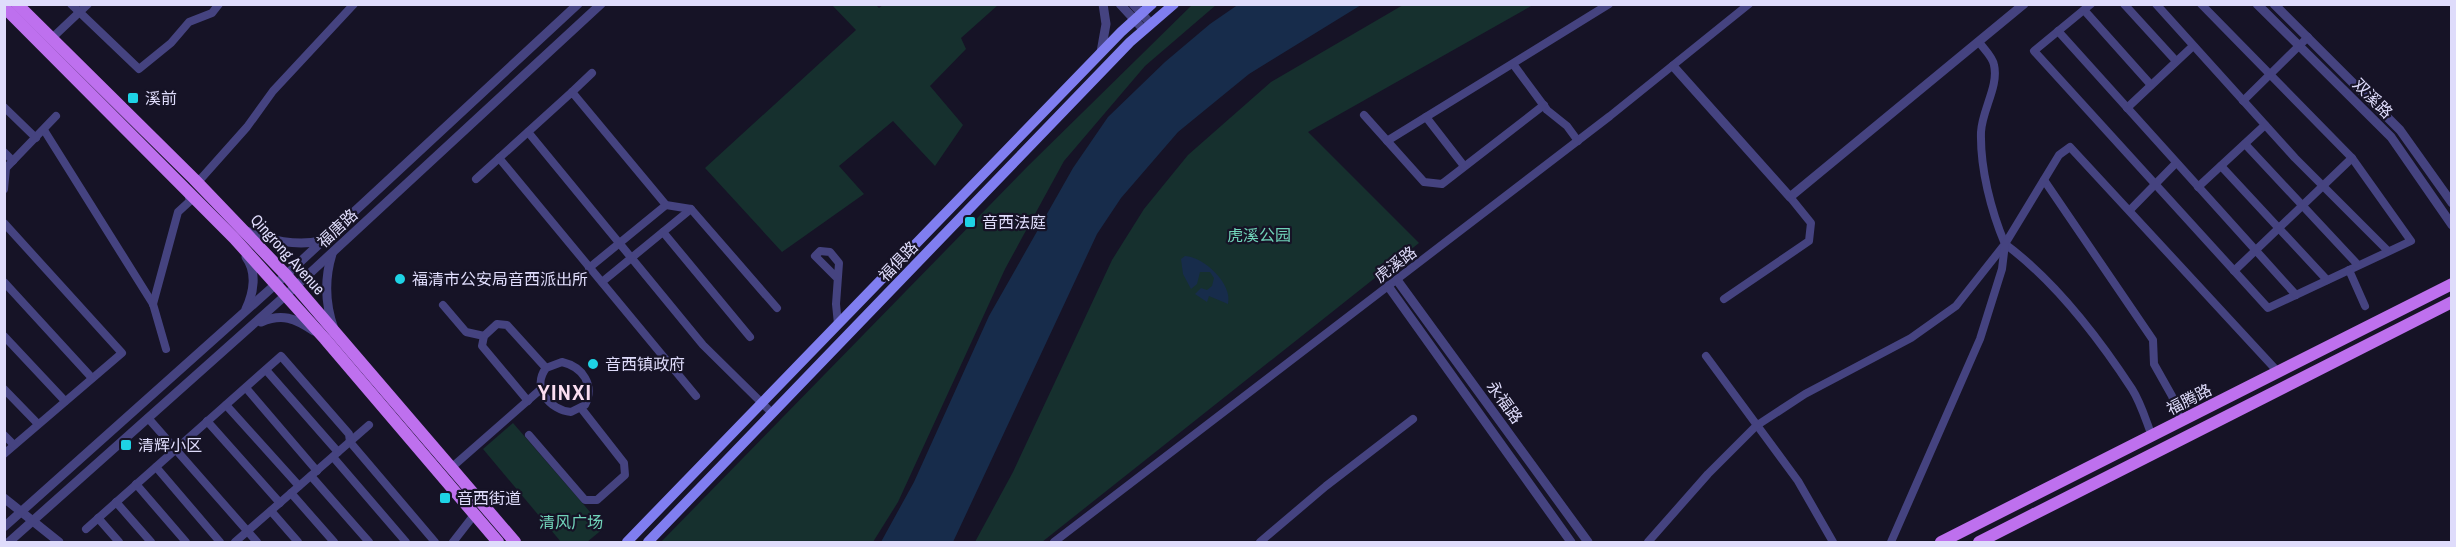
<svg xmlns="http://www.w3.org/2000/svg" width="2456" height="547" font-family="'Archivo Narrow','Noto Sans SC',sans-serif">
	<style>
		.green { fill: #16302e }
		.water { fill: #172c4b }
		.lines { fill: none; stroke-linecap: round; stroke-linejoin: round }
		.minor { stroke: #454380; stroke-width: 8 }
		.tertiary { stroke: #454380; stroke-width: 9 }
		.secondary { stroke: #807ef0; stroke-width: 10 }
		.primary { stroke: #be70ee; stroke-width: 12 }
		.poi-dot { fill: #1ed3e5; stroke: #161326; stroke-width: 2 }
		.labels { text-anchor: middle; stroke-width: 4.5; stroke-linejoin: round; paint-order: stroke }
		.poi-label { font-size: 16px; fill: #dfdcfb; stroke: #161326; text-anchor: start }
		.street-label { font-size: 16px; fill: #dfdcfb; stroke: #161326 }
		.park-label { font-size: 16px; fill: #70d3b9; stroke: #161326 }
		.district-label { font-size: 22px; font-weight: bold; letter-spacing: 1.5px; fill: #fbdef1; stroke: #161326 }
	</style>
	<rect width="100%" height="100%" fill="#161326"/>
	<!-- green -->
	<g class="green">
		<path d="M884,4l114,1 -37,33 5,11 -36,37 33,39 -28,41 -42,-45 -54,45 25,28 -82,58 -77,-84 151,-138 -24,-25h44l3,3z"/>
		<path d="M1193,4l23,1 -71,61 -81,95 -59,108 -107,233 -25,40h-212l367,-376z"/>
		<path d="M1403,5h130l-225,127 111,111 -377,299h-67l38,-70 99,-212 32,-51 44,-54 83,-73z"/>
		<path d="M513,423l91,105 -17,14h-26l-78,-93z"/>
	</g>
	<!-- water -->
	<g class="water">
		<path d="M1239,4l122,1 -112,69 -71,58 -57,66 -24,36 -144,308h-72l33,-60 75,-166 84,-148 35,-51 57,-55 45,-38z"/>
		<path d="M1185,256c19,1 48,28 43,48l-19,-8 -2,6 -12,-8 6,-6 6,2 5,-4 2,-8 -4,-6h-10l-3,12 -6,5 -8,-15 -2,-15z"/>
	</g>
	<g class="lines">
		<!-- minor -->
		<g class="minor">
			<path d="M71,4l68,65 32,-26 18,-21 23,-9 7,-9"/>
			<path d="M2091,4l-57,47 234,257 143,-67 -59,-83 -151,-154"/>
			<path d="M2124,4l52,57"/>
			<path d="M2156,4l139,154 93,93"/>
			<path d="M2084,10l67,75"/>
			<path d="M2058,31l238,264"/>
			<path d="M51,39l37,-35"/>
			<path d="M1513,64l34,46 20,16 11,15"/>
			<path d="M572,92l20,-19"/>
			<path d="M2243,101l65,-64"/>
			<path d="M4,107l32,31"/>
			<path d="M2127,108l66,-62"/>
			<path d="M1364,115l60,67 18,2 102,-79"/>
			<path d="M1426,117l38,49"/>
			<path d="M44,130l109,174 13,45"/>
			<path d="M528,132l175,213 69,68"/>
			<path d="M1387,141l222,-137"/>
			<path d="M2245,144l113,121"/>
			<path d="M4,152l9,9"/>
			<path d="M499,158l197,238"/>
			<path d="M2221,166l106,114"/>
			<path d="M476,179l96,-87 94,113 25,4 86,99"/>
			<path d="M2044,180l109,160 1,24 18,32 9,26"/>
			<path d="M198,182l49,-55 26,-36 81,-87"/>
			<path d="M2198,187l67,-62"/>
			<path d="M4,189l2,-21 50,-52"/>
			<path d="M2130,210l46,-47"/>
			<path d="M4,223l118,130 -118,101"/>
			<path d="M663,232l87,105"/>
			<path d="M2005,244c50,37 93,93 127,145 9,14 14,32 20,47"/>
			<path d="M589,268l77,-63"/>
			<path d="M2349,270l16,36"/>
			<path d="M2234,271l118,-113"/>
			<path d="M837,278l-22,-22 5,-5 10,1 9,11 -3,41 2,20"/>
			<path d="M4,282l88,96"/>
			<path d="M602,282l89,-73"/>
			<path d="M1724,299l85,-58 2,-18 -21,-26"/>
			<path d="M153,304l25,-92 12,-11 -2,-8"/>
			<path d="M443,305l23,27 18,4"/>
			<path d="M4,336l61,65"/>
			<path d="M1706,356l92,125 35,61"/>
			<path d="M562,362c21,5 33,23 23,43l-14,7c-21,-2 -40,-24 -25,-44z"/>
			<path d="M266,370l72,82"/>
			<path d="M246,388l71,83"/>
			<path d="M4,389l34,35"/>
			<path d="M528,401l-46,-55 2,-10 13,-12 10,1 39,43"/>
			<path d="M226,405l73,81"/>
			<path d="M148,418l109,124"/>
			<path d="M207,421l73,82"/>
			<path d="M4,435l10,10"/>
			<path d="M529,435l56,65h12l28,-25 -1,-12 -43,-55"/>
			<path d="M333,457l73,85"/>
			<path d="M156,467l64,75"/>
			<path d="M451,468l90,-79"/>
			<path d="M311,476l58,66"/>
			<path d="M136,484l50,58"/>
			<path d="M291,493l43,49"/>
			<path d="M116,502l35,40"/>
			<path d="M271,511l27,31"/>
			<path d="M98,518l21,24"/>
			<path d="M86,529l195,-173 68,78 1,8 85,100"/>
			<path d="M235,542l134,-117"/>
			<path d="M453,542l21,-27"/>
			<path d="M1054,542l556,-426 139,-112"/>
			<path d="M1260,542l66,-56 87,-67"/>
			<path d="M1648,542l60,-68 48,-48 49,-32 106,-56 45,-32 49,-62c-14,-33 -25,-76 -24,-112 1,-22 18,-46 13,-67 -1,-8 -11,-17 -15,-23"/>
			<path d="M1891,542l89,-203 22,-70 3,-25 54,-89 11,-8 209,226"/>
		</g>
		<!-- tertiary -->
		<g class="tertiary">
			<path d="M1120,4l24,26"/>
			<path d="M1133,4l18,20"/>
			<path d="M2257,4l134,133 61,88"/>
			<path d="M2274,4l126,126 52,73"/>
			<path d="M1101,52l5,-28 -3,-20"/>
			<path d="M1673,66l117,131 234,-193"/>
			<path d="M247,231c22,10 50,15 74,10"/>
			<path d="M332,254c-8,26 -7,50 2,75"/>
			<path d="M246,257c11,15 8,35 0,52"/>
			<path d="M1397,280l191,262"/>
			<path d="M1388,286l183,256"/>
			<path d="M261,322c21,-9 34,-4 53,9"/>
			<path d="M4,498l55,44"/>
			<path d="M4,527l282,-252 292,-271"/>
			<path d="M9,542l287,-256 305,-282"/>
		</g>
		<!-- secondary -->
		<g class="secondary">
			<path d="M627,542l494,-510 31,-28"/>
			<path d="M648,542l482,-500 44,-38"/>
		</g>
		<!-- primary -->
		<g class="primary">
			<path d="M17,4l177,175 92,96 229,267"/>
			<path d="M4,7l230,231 91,101 173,203"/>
			<path d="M1941,542l511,-258"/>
			<path d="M1979,542l473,-240"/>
		</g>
	</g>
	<!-- markers -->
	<g class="poi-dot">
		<rect x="127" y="92" width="12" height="12" rx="3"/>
		<rect x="964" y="216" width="12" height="12" rx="3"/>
		<circle cx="400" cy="279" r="6"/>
		<circle cx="593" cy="364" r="6"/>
		<rect x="120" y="439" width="12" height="12" rx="3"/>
		<rect x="439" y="492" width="12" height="12" rx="3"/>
	</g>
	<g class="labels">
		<!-- poi labels -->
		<g class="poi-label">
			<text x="145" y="104">溪前</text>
			<text x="982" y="228">音西法庭</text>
			<text x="412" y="285">福清市公安局音西派出所</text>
			<text x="605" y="370">音西镇政府</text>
			<text x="138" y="451">清辉小区</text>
			<text x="457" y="504">音西街道</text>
		</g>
		<!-- street labels -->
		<g class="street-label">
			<text transform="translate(2373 98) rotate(45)" y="6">双溪路</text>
			<text transform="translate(337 228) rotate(-43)" y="6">福唐路</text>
			<text transform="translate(288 254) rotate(48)" y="6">Qingrong Avenue</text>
			<text transform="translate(898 261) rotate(-46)" y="6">福俱路</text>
			<text transform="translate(1395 264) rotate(-37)" y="6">虎溪路</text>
			<text transform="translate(2189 399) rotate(-27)" y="6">福腾路</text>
			<text transform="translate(1505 402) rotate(54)" y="6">永福路</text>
		</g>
		<!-- park labels -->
		<g class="park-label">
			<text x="1259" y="241">虎溪公园</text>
			<text x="571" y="528">清风广场</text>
		</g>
		<!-- district labels -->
		<g class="district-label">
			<text x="565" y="400">YINXI</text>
		</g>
	</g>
	<!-- border -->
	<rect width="2456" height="547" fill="none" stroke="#dfdcfb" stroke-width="12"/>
</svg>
